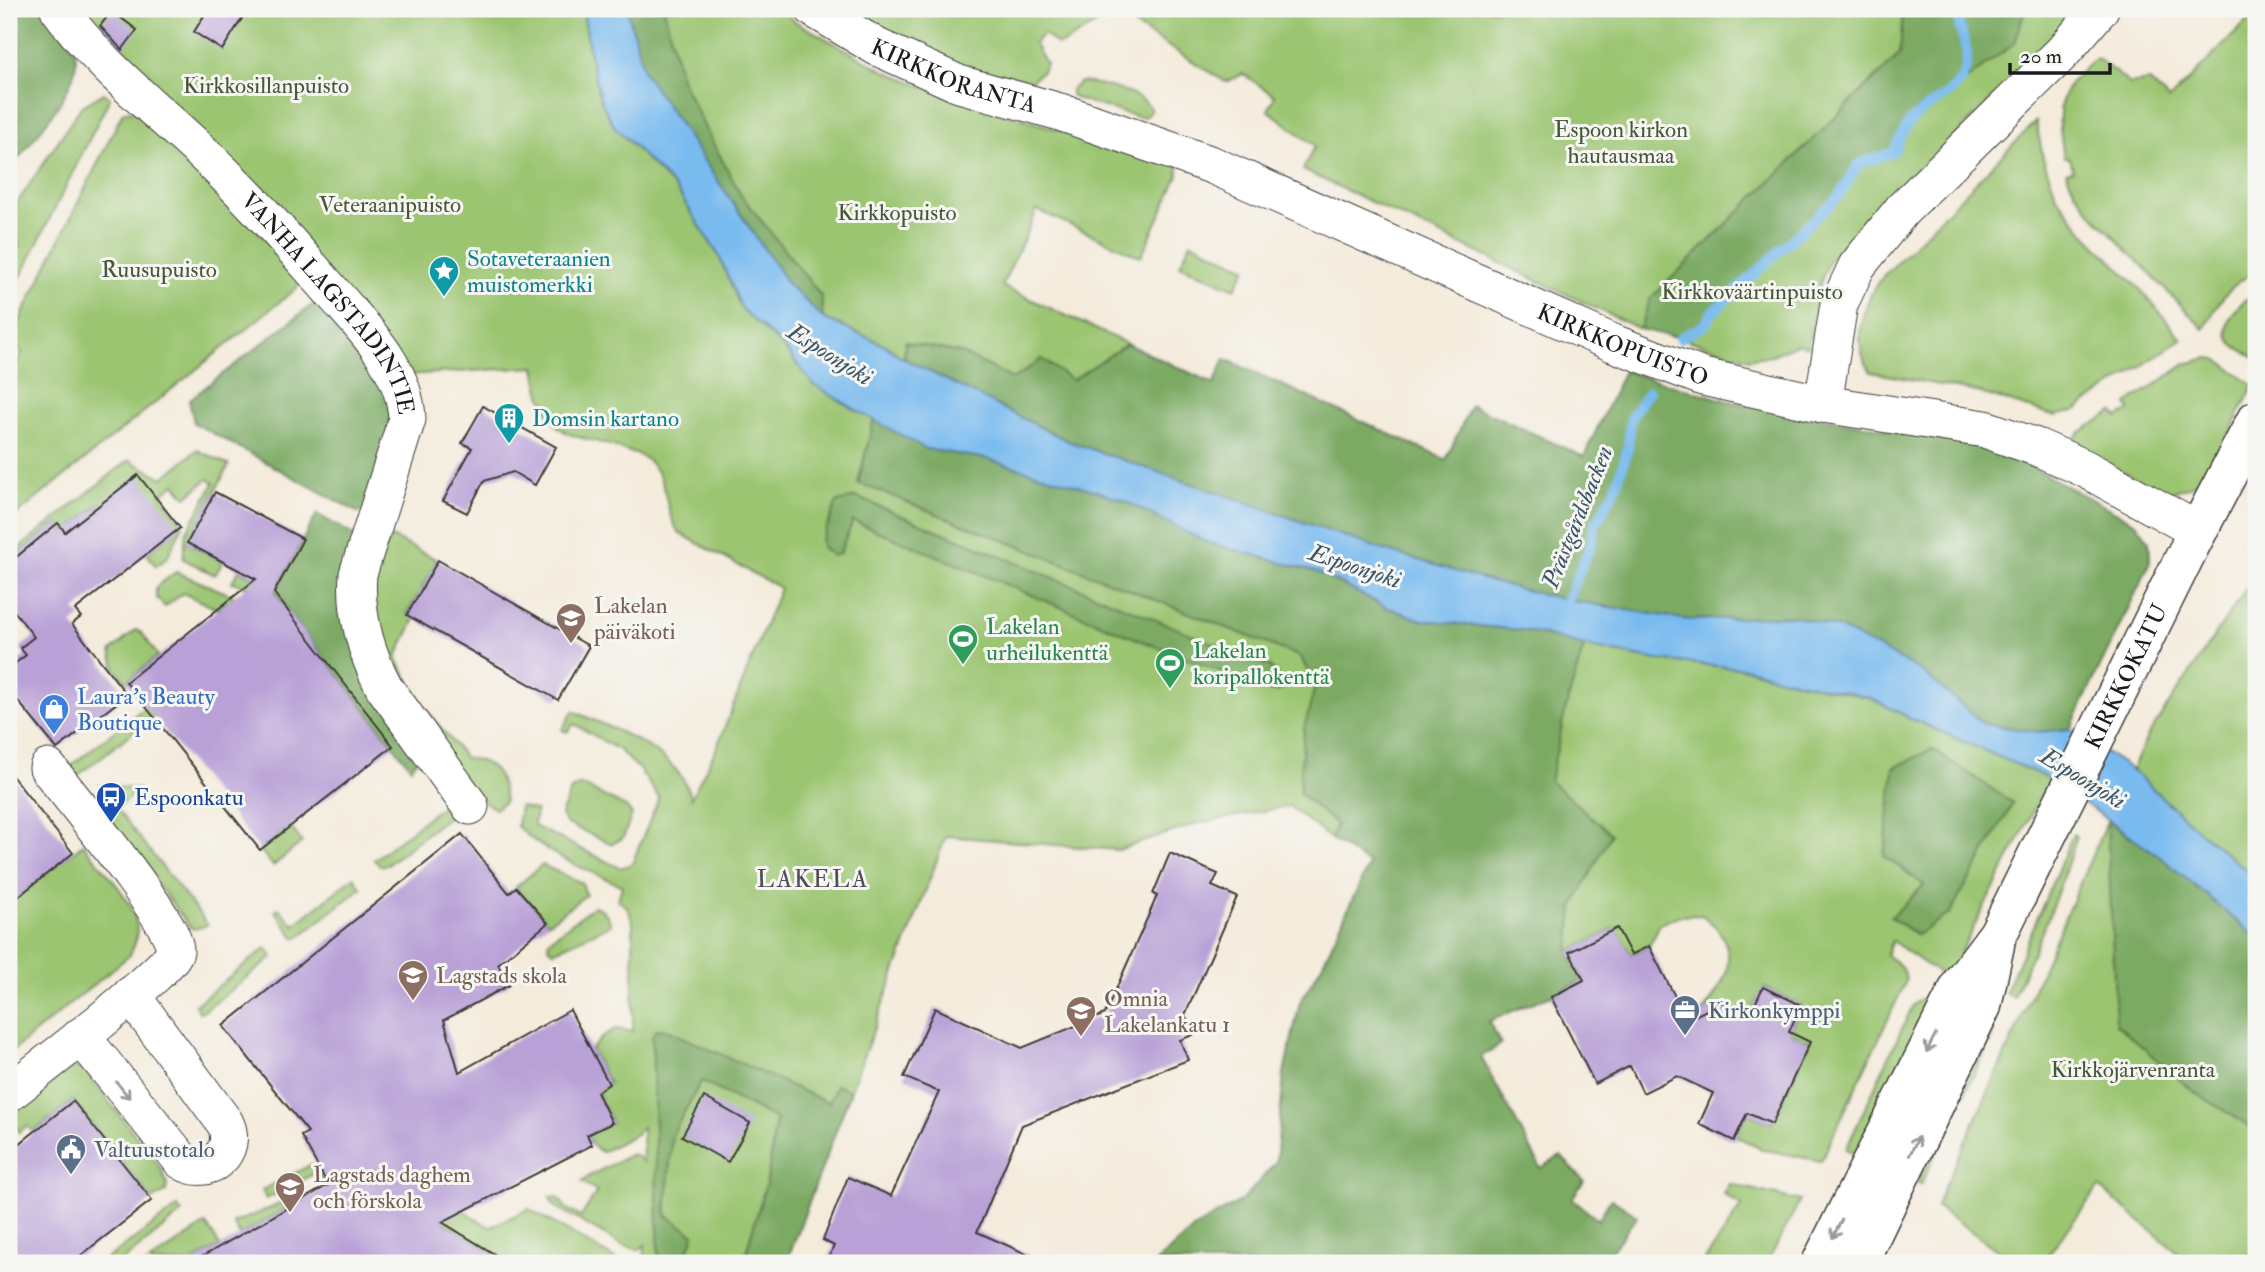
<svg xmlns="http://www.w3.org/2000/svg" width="2265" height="1272" font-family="'IM FELL Double Pica',serif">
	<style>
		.green { fill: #9bc571; stroke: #5c7046; stroke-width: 2 }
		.forest { fill: #7caa63; stroke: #4c6340; stroke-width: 2 }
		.water { fill: #7abbef; stroke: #4b6c86; stroke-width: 2 }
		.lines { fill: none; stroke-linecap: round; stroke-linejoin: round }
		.stream { stroke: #7abbef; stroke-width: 10 }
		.building { fill: #b9a1d7 }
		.minor-casing { stroke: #3c3b39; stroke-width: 39 }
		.major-casing { stroke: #3c3b39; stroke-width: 41 }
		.minor { stroke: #fff; stroke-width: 37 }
		.major { stroke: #fff; stroke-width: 38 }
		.oneway { stroke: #999 }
		.labels { text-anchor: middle; stroke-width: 6; stroke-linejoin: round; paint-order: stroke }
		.street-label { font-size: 23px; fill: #1c1c1c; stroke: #f6f6f2 }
		.park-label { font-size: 23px; fill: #48573a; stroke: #f6f6f2 }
		.culture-label { font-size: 23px; fill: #0d838f; stroke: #f6f6f2; text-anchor: start }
		.education-label { font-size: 23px; fill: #785e54; stroke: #f6f6f2; text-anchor: start }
		.leisure-label { font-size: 23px; fill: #27864d; stroke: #f6f6f2; text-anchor: start }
		.shop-label { font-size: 23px; fill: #366cbe; stroke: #f6f6f2; text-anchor: start }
		.transit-label { font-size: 23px; fill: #164399; stroke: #f6f6f2; text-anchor: start }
		.service-label { font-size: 23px; fill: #4e5e75; stroke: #f6f6f2; text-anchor: start }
		.water-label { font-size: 24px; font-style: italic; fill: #3d5466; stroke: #f6f6f2 }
		.neighbourhood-label { font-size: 24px; letter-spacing: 2px; fill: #534b5d; stroke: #f6f6f2 }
	</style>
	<rect width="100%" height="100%" fill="#f6f6f2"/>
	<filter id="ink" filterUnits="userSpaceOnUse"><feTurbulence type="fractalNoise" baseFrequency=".0143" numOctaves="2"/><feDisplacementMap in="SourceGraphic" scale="14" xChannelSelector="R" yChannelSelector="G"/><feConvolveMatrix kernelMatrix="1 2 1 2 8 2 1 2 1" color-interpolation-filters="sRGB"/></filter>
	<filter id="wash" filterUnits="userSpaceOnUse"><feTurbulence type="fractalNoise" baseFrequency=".00686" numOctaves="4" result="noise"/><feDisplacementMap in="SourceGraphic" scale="28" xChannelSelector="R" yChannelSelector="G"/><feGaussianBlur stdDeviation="1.57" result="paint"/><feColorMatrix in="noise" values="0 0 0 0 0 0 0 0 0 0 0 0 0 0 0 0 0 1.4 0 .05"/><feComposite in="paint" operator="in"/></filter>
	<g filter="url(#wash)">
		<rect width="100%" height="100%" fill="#f4ebdb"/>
		<!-- green -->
		<g class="green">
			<path d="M84,9h499l7,46 10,44 14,27 63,64 42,66 23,54 40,35 31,39 42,26 351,132 378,104 73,14 92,9 26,8 93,20 46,23 136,59 -103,200 -55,-38 -6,14c11,8 22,13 19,28l-84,178 -60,-12 -25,-13 11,-23 25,11 38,-82 -21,-10 12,-27 -37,-18 -14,28 -42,-5 -6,2c19,-23 38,-51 17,-81 -4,-6 -12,-11 -17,-16l-24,1 -18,8 -11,22 -18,9 -15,-27 -47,24 1,-11 -201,-77 -38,-25 -42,-33 -93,18 -78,26 -172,-14 -160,427h-142l1,-18 -6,5 -17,-5 -68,-39 -4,-9h7l9,11 15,9 16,-26 -15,-9 9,-7 41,-21 7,3 4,5 -1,-35 -6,7 -34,18 -10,-7 -5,-10 25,-12 -15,-31 12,-8 -18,-35 14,-14 10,-6 18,2v-108l-5,-15 -10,-8 4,-14c-35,-16 -78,-32 -105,-60l3,-20 16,5 -2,15 86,42 12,-4 27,-66 -21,-30 -19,-18 -45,-26 -7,8 -5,-2 11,-19c41,19 106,39 118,87l25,-49 64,-161 -101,-55c-17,-23 -8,-57 -36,-76 -7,-4 -17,-6 -25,-9 -15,-6 -31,-8 -46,-13 -26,-8 -33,-45 -37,-68l-128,8 -260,-285z"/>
			<path d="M627,9h157l10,12 91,50 65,26 229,69 -1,10 -37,81 -104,-47 -35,76 212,98 11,-25 221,101 25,-55 113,52 40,-86 512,152 13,18 1,22 -80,166 -1166,-370 -19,-14 -62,-27 -35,-34 -144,-212z"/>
			<path d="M837,9h1224l3,11 -6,14 -228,225 -9,22 -13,66 -11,-3 -25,11 -23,4 -69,-21 -40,-9 -337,-159 12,-24 -47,-36 7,-14 -32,-22 -17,8 -111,-69 -51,30 -7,2 -13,-11 -10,9 12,21 -4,7 -15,14 -77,-16z"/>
			<path d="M2256,12v259c-30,17 -35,27 -52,58l-109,-112 -20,-25 -9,-20 7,-2 -3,-12h-6c-8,-49 -9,-68 33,-100l33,26 20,-3 19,19z"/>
			<path d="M1080,82c17,1 67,11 71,29l-6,6h-7l-61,-18 -6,-4v-6z"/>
			<path d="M104,93l6,5 -101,202v-40h2l9,-16 -10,-5 -1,2v-26l72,-108z"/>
			<path d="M135,111l163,160v16l-289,234v-142l13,-27 -13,-10 114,-230z"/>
			<path d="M2036,121l7,37 14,39 30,39 54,54 41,49 -108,72 -19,5 -78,-24 -106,-20c-20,-30 -10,-57 5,-88z"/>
			<path d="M1191,242l55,26 -11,21 -55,-24z"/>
			<path d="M2256,293v65c-7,-4 -19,-9 -24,-15 -15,-19 9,-42 24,-50z"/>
			<path d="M2208,358l9,1 37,26 -42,82 -9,14 -30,11 -16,-2 -86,-45 9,-13 33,-20 5,6 12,-8 -3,-6 59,-40z"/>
			<path d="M197,450l32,15 -41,78 35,19 -8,13 -32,-16 3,-26 28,-50 -6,-4 -22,18 -11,-13 -14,11 22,30 -16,33 -11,8 -9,-12 32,-26 -78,-25 -36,29 -7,-9 -49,38v-5l120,-96 34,18z"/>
			<path d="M391,537l47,23 -31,54 8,5 -19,39 27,47 42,53c30,3 36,15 40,43l-10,8 -20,-14 -80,-114 -22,-72 1,-37z"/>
			<path d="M239,570l36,21 13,20 -211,165 -8,-9 178,-140 -20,-25 -10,7 -34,-16 -18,14 -9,-10v-10l20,-15 55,23 28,19 11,-20 -38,-12z"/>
			<path d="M2256,574v304l-56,-46 -68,-62 15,-33z"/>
			<path d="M136,630l6,3 16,23 -32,26 -11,-14 -4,-17z"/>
			<path d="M581,785l45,22 6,8 -9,23 -11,6 -45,-20 -6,-9 10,-25z"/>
			<path d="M119,787l20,3 -23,18 92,117 -14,4 -4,-2 -92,-121c4,-10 11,-16 21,-19z"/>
			<path d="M442,806l8,9 -62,49 -7,2 -7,-6z"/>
			<path d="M2107,821l55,37 94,79v326h-66l-91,-76 -57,76h-27l-79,-57 74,-162z"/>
			<path d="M290,826l12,16 -29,24 -13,-16z"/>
			<path d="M2073,834l4,3 -30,84 -34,76 -8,-3z"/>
			<path d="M83,844c18,23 61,64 53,95 -1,6 -4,11 -6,16l-121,99v-150z"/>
			<path d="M542,865l40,18 4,12 -38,28 -32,-36z"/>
			<path d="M354,877l7,11 -63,50h-3l-20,-27 4,-3 15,17z"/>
			<path d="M594,906c10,3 14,9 17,19l-57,26 -6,-4 1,-7z"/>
			<path d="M266,948l7,9 -69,54 -5,1 -4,-7z"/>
			<path d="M1938,994l-76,158h-12l-4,-3 67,-144 11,-8z"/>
			<path d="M1992,1025l1,10 -72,149 -5,-2z"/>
			<path d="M76,1067l10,5 76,98 5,14 -1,8 -14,8 -79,-99 -40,31 -6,-6 -8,6 -4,-6 -6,5v-20l8,-1 50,-40z"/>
			<path d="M312,1164l11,2 16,47 -22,-41 -51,27 -4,-9z"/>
			<path d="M1730,1184l70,17 -33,62h-64l39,-57 -18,-12z"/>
			<path d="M303,1190l3,7 -66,38 -7,-12 38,-15z"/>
			<path d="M429,1190l61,37 39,-18 93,54h-113l-81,-50z"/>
			<path d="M178,1207l4,6 -62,50h-19z"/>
			<path d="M206,1224l14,22 -30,17h-42z"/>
		</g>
		<!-- forest -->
		<g class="forest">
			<path d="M9,9h35c9,12 24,26 30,40 14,32 -46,96 -65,121z"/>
			<path d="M627,9h37l17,70 25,51 35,65 80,101 2,22 -35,-34 -144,-212z"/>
			<path d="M1903,9h122l-10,34 -106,80 -16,29 -34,12 -21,33 -126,116c-19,33 -41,23 -72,16l10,-30 250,-245z"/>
			<path d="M312,305l11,2 59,62 15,45 -31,97 -9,1 -163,-89 -5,-23z"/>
			<path d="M905,342l56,11 52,26 29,-20 30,21 55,-36 87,40 11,-25 221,101 25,-55 113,52 40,-86 104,30 269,48 139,74 13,18 1,22 -80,166 -32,3 -54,-8 -64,-54 -126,-54 -105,4 -122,-20 -72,-17 -114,-34 -313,-108 -164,-82z"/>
			<path d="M874,419l52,30 62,10 109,32 28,10 81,41 111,30 69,35 35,13 108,11 55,15 -18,61 -16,74 61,53 -38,73 -4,45 15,28c-31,16 -64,26 -95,42l12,22 -20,13 60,111 20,-12 23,25 -12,18 26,21 13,-21 26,17 -34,47h-448l43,-38 46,-26 32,-37 8,-89 16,-71 23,-39 46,-99 -38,-25 5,-15 -37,-31 5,-64 11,-43 -14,-29 -443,-174z"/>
			<path d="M856,497l413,169 7,7 5,16 -4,3 -6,-1 -129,-50 -289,-120 -14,33 -7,2 -9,-8 -2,-7 16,-39z"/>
			<path d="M317,514l45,26 -12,36 67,183 -6,9 -123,-157 -13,-20z"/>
			<path d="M1932,749l81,54 -63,110 -33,22 -26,-18 33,-32 -40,-29 10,-88z"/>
			<path d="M2107,821l55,37 94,79v193l-62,-38 -78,-68z"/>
			<path d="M657,1029l10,1 162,73 7,-18 15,6 -65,172h-43l25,-87 8,-57 -75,-38 -29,54 -6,80 28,19 -10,29h-25l-7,-227z"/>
		</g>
		<!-- water -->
		<path class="water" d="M583,9h44l17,63 144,212 35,34 62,27 19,14 164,82 313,108 114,34 72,17 122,20 105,-4 48,13 78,41 64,54 54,8 32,-3 62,41 68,62 56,46v59l-94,-79 -112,-79 -136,-59 -46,-23 -93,-20 -26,-8 -92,-9 -73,-14 -55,-15 -107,-11 -36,-13 -69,-35 -111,-30 -81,-41 -28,-10 -109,-32 -62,-10 -70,-39 -43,-26 -31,-39 -40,-35 -23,-54 -42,-66 -63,-64 -14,-27 -10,-44z"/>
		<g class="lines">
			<!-- stream -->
			<g class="stream">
				<path d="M1680,338l25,-13 7,-12 126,-116 21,-33 34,-12c5,-9 10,-20 16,-29 16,-21 52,-27 57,-56 5,-23 -11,-38 -8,-58"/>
				<path d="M1563,609l28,-65 3,-17 22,-39 12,-40 3,-31 18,-26"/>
			</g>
		</g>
		<g id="blocks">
			<!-- building -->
			<g class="building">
				<path d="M208,9h40l-26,41 -28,-18z"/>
				<path d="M112,11l25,19 -15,20 -22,-24z"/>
				<path d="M483,406l73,41 -21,38 -22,-13 -29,9 -17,32 -24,-12 29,-53 -10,-5z"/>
				<path d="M138,475l42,53 -105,82 6,7 -9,7 55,71 -70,54 -48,-59v-22l17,-13 -6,-7 14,-11 -25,-33v-41l49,-40 7,9z"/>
				<path d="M215,492l88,47 -29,54 119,153 -133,104 -134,-168 130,-103 -69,-36z"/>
				<path d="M438,560l151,86 -31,54 -151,-85z"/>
				<path d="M9,772l64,81 -64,51z"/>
				<path d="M462,834l47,59 7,-6 32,36 -50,41 11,21 -65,35 15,52 111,-62 39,74 -12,8 15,31 -25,12 5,10 -150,77 67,41h-318l137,-78 -27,-49 7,-4 -85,-106z"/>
				<path d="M1170,853l48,21 -6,12 25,11 -52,118 8,20 -13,5 8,20 -166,65 -45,107 70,31h-221l8,-17 -11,-6 25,-63 43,19 48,-104 -35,-15 31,-69 87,40 83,-34 52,-118 -4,-2z"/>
				<path d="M1617,928l14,27 18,-9 38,74 35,-18 28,13 13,-28 38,18 -12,27 21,10 -38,82 -25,-11 -13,28 -35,-17 14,-31 -36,-17 -34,17 -13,-27 -35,18 -44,-87 33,-17 -15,-28z"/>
				<path d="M704,1097l46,26 -22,39 -46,-26z"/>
				<path d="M73,1101l79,99 -81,63h-62v-111z"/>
			</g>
		</g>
	</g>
	<g filter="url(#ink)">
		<use href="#blocks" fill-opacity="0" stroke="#3c3b39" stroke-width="2"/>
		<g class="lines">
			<!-- minor casing -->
			<g class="minor-casing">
				<g id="minor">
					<path id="s1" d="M59,9c42,59 99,101 151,151 44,42 83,87 123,133 32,37 72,75 74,126l-49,155c-3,39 8,79 26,113l86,119"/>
					<path id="s2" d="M814,9l63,38 82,37 101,28 152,53 401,178 90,34 120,27 162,25 54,19 45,20 114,63"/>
					<path d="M1823,404l16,-100 18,-38 45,-56 160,-157 38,-44"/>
					<path d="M81,1036l101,125c26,17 57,-9 43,-38l-94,-128"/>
					<path d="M9,1093c23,-18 163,-124 166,-142 4,-24 -107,-157 -127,-183"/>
				</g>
			</g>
			<!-- major casing -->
			<g class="major-casing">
				<g id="major">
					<path id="s3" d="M1821,1263l141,-281 36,-48 192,-388 66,-126"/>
					<path d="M1858,1263l124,-257 13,-61"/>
				</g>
			</g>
			<!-- minor -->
			<use href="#minor" class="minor"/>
			<!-- major -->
			<use href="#major" class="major"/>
		</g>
		<!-- one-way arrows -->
		<defs><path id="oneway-shaft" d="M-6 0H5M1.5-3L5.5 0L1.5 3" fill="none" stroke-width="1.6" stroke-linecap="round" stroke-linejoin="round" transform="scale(1.75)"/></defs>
		<g class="oneway">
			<use href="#oneway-shaft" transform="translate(1931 1043) rotate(117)"/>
			<use href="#oneway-shaft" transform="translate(123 1090) rotate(51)"/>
			<use href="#oneway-shaft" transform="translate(1914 1146) rotate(-64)"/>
			<use href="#oneway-shaft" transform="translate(1837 1229) rotate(117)"/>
		</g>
	</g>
	<!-- icons -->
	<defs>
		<g id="sight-pin" transform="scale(1.575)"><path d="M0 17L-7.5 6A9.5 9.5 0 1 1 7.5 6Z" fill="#0f9aa8" stroke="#f6f6f2"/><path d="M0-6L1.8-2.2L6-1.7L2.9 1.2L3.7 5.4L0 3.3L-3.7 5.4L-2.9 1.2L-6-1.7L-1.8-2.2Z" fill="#fff"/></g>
		<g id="building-pin" transform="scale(1.575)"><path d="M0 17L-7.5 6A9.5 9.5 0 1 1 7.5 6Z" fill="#0f9aa8" stroke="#f6f6f2"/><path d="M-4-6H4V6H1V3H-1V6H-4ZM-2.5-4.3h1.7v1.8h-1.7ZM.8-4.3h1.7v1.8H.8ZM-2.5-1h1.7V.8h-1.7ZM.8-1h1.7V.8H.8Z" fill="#fff"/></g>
		<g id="school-pin" transform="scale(1.575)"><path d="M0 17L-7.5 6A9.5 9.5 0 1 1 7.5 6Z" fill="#8d6e63" stroke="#f6f6f2"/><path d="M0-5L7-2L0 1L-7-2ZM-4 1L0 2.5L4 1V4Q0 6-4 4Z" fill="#fff"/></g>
		<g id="stadium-pin" transform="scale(1.575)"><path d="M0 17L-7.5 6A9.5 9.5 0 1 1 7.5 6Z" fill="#2e9e5b" stroke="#f6f6f2"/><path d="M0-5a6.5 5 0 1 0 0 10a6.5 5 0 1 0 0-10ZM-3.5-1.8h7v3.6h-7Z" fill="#fff"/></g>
		<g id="shop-pin" transform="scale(1.575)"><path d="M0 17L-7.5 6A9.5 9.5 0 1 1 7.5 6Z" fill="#3f7fe0" stroke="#f6f6f2"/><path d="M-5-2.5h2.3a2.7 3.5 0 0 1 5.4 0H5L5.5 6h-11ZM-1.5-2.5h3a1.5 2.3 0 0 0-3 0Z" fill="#fff"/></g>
		<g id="bus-pin" transform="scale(1.575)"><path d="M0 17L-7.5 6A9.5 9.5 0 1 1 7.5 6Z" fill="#1a4fb4" stroke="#f6f6f2"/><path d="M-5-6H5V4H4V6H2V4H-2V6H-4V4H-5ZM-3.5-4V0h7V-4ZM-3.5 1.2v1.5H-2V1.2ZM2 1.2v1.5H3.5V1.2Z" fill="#fff"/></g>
		<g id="office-pin" transform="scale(1.575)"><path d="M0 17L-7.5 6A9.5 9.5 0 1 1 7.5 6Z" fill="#5c6f8a" stroke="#f6f6f2"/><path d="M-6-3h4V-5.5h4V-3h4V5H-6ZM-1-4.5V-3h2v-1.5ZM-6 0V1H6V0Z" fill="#fff"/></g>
		<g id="civic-pin" transform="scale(1.575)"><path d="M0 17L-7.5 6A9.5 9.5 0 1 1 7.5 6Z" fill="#5c6f8a" stroke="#f6f6f2"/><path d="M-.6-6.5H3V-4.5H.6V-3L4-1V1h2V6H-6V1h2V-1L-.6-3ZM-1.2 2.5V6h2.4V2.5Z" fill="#fff"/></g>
	</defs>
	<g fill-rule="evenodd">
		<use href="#sight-pin" x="444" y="271"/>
		<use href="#building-pin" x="509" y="418"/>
		<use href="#school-pin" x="571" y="618"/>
		<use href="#stadium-pin" x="963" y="639"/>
		<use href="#stadium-pin" x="1170" y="663"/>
		<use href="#shop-pin" x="54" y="709"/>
		<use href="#bus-pin" x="111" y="797"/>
		<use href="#school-pin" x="413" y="975"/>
		<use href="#office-pin" x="1685" y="1010"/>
		<use href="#school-pin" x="1081" y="1011"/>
		<use href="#civic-pin" x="71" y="1149"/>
		<use href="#school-pin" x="290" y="1187"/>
	</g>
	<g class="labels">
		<!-- street labels -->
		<g class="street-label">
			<text dy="8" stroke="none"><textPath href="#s2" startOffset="156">KIRKKORANTA</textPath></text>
			<text dy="8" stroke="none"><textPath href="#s1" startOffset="402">VANHA LAGSTADINTIE</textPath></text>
			<text dy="8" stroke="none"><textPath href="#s2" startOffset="878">KIRKKOPUISTO</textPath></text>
			<text dy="8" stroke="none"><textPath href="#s3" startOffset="662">KIRKKOKATU</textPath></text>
		</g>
		<!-- park labels -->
		<g class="park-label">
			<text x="266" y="93">Kirkkosillanpuisto</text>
			<text x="1621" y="137">Espoon kirkon<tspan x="1621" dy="26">hautausmaa</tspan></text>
			<text x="390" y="212">Veteraanipuisto</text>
			<text x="897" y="220">Kirkkopuisto</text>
			<text x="159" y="277">Ruusupuisto</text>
			<text x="1752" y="299">Kirkkoväärtinpuisto</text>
			<text x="2133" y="1077">Kirkkojärvenranta</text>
		</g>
		<!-- culture labels -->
		<g class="culture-label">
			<text x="467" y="266">Sotaveteraanien<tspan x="467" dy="26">muistomerkki</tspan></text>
			<text x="532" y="426">Domsin kartano</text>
		</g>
		<!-- education labels -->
		<g class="education-label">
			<text x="594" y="613">Lakelan<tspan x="594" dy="26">päiväkoti</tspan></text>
			<text x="436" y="983">Lagstads skola</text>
			<text x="1104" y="1006">Omnia<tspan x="1104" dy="26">Lakelankatu 1</tspan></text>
			<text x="313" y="1182">Lagstads daghem<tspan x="313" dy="26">och förskola</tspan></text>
		</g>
		<!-- leisure labels -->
		<g class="leisure-label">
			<text x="986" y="634">Lakelan<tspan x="986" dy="26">urheilukenttä</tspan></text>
			<text x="1193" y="658">Lakelan<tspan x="1193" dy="26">koripallokenttä</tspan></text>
		</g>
		<!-- shop labels -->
		<g class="shop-label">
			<text x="77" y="704">Laura's Beauty<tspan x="77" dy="26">Boutique</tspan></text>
		</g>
		<!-- transit labels -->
		<g class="transit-label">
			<text x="134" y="805">Espoonkatu</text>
		</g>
		<!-- service labels -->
		<g class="service-label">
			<text x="1708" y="1018">Kirkonkymppi</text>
			<text x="94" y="1157">Valtuustotalo</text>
		</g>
		<!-- water labels -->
		<g class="water-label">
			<text transform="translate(830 354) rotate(32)" y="8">Espoonjoki</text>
			<text transform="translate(1577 517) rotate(-68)" y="8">Prästgårdsbacken</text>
			<text transform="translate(1355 566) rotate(18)" y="8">Espoonjoki</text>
			<text transform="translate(2083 778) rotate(31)" y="8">Espoonjoki</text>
		</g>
		<!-- neighbourhood labels -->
		<g class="neighbourhood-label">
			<text x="813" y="887">LAKELA</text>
		</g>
	</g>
	<!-- margin -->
	<rect width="2265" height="1272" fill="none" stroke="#f6f6f2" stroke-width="35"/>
	<!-- scale -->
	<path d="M2010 63v10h100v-10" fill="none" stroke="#1c1c1c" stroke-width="3.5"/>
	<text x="2020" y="63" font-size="21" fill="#1c1c1c" stroke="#f6f6f2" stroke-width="5" paint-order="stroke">20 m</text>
</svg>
